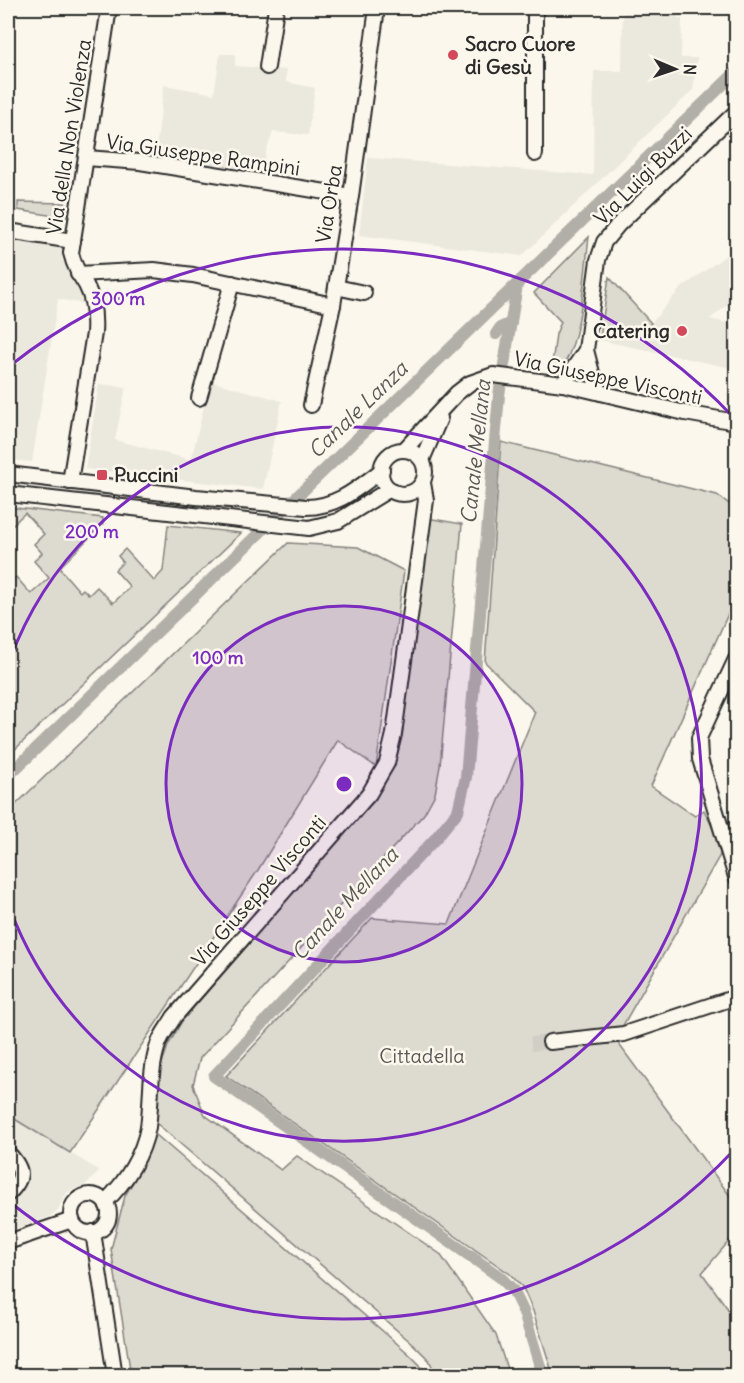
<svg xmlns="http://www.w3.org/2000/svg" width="744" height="1383" font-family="Delius,sans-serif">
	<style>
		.built { fill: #ebe8de }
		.green { fill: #dddad0; stroke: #84827e; stroke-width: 1.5 }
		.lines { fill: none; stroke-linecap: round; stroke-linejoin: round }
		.canal { stroke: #b1afa7; stroke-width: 12 }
		.minor-tunnel { stroke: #d1cec5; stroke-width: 14; stroke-dasharray: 14 7; stroke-linecap: butt }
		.minor-casing { stroke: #2b2b2b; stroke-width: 18 }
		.minor { stroke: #fbf7ec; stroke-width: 14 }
		.ring { fill: none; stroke: #7b2cbf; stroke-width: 3 }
		.poi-dot { fill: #d1495b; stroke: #fbf7ec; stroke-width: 2 }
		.labels { text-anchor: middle; stroke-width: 5; stroke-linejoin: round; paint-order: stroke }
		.poi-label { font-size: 20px; font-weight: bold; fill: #2b2b2b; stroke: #fbf7ec; text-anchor: start }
		.street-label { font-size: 20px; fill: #2b2b2b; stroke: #fbf7ec }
		.park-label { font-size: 20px; fill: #585754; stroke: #fbf7ec }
		.water-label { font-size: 21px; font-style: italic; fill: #5a5956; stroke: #fbf7ec }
		.centre { fill: #7b2cbf; stroke: #fbf7ec; stroke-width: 3 }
		.ring-label { font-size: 18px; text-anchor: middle; font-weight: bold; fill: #7b2cbf; stroke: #fbf7ec; stroke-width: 5; stroke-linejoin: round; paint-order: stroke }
	</style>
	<rect width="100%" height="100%" fill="#fbf7ec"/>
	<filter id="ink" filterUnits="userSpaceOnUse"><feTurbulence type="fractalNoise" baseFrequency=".0167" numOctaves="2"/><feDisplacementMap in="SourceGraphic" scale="12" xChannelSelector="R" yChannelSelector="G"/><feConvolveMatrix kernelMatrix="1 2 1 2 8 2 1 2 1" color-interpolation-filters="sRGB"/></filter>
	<g filter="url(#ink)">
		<!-- built -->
		<g class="built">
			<path d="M623,8h55v10l4,1 -1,39h16l-4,32 -171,166 -163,-21 9,-77 225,17 1,-104h28z"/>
			<path d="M220,54h15v12l51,4v12l29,6 -7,47 -35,-3 -7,20 -4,22 -107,-16 9,-73 50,9z"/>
			<path d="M8,239l55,10 -1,10 10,21 8,9 4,15 -26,-5 -26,163 -24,-2z"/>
			<path d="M736,248v50l-26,21 26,6v44l-137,-29 1,-3 47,-9 33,-39z"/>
			<path d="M210,381l72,20 -19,88 -178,-20 14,-85 27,3 -11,53 76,20z"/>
			<path d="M8,1115l92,56 -15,14 -16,6 -5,6 -6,13 -9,7 -41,14z"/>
		</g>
		<!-- green -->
		<g class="green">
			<path d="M18,202l47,1 3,4 -1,11 -49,-8z"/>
			<path d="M589,237c-4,30 -8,122 -34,136l-4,-1 5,-38 5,-12 -27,-29z"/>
			<path d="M609,277l42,46 -4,5 -47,9z"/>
			<path d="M501,442l216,53 19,14v87l-85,190 44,30 9,-6 15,31 1,14 -98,172 -72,10 1,12 67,-6 118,161v29l-34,40 34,47v55h-183l-20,-64 -10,-23 -13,-14 -284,-198 146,-158 77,6 86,-212 -50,-50z"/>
			<path d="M8,507l95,11v6l-42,42v4l19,22 3,-3 6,6 8,-8 16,16 17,-16 -15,-17 8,-8 -5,-6 7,-7 29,32 9,-10 5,-46 73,8 -233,223v-171l8,-8 15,17 18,-16 -15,-17 8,-8 -8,-9 10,-10 -19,-21 -17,16z"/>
			<path d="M427,518l35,6 -22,242 -5,28 -11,20 -224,244 -7,27 12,30 76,55 16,-14 143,98 56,81 13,40h-73l-7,-15 -15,-15 -259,-223 4,-50 9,-26 14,-25 192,-223 20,-32 8,-31z"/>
			<path d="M288,543l70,4 46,24 -28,196 -38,-27 -80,130 -188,283 -62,-38v-303z"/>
			<path d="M155,1134l253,219 12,12 4,10h-293l-20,-126 14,-53 20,-35z"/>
		</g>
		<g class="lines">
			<!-- canal -->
			<g class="canal">
				<path d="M517,285l-18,110 -33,382 -8,34 -23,28 -221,237 286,201 13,13 11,23 19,63"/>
				<path d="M496,334l4,-6 11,-5"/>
				<path d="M8,776l728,-704"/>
			</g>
			<!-- minor-tunnel -->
			<path class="minor-tunnel" d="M531,1044l19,-2"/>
			<!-- minor casing -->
			<g class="minor-casing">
				<g id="minor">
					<path d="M535,8v146"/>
					<path d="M267,67l9,-59"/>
					<path d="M86,158l54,4 211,34"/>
					<path d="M8,231l65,10"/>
					<path d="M78,274l76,-4 39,5 140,30"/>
					<path d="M336,287l28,6"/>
					<path d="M586,350l6,23 9,20"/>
					<path d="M563,384l23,-34 12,-90 6,-18 14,-17 118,-113"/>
					<path d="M199,398l33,-115"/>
					<path d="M311,405l22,-100 18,-109 26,-188"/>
					<path d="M404,450l53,-57 13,-10 23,-8 70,9 122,29 51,9"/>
					<circle cx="403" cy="472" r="22"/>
					<path d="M422,460l18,-42"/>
					<path d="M8,474l188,23 110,10c31,0 52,-19 76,-37"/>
					<path d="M70,482l24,-149c1,-16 0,-33 -8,-48 -7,-11 -12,-19 -15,-32l38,-245"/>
					<path d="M8,494l301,34 29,-7 52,-32"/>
					<path d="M736,659l-37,79 1,21 36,118"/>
					<path d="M550,1042l74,-8 112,-37"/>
					<path d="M8,1153c16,17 16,25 0,41"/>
					<circle cx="90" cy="1214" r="19"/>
					<path d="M105,1202c21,-20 38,-47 43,-75 4,-28 1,-55 10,-82 3,-10 11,-19 16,-28l195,-223 18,-31 7,-29 32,-234 -3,-17"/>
					<path d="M93,1232l22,144"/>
					<path d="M8,1242l64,-22"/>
				</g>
			</g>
			<!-- minor -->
			<use href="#minor" class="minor"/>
		</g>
	</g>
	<!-- distance rings -->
	<circle cx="344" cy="784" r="178" fill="#7b2cbf" fill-opacity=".12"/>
	<g class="ring">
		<circle cx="344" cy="784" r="178"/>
		<path d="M9 662A357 357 0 1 1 9 906"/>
		<path d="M735 1149A535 535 0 0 1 11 1203M11 365A535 535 0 0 1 735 419"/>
	</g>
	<!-- markers -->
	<g class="poi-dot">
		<circle cx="453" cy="55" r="6"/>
		<circle cx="682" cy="331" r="6"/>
		<rect x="96" y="469" width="12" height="12" rx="3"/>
	</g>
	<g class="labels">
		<!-- poi labels -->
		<g class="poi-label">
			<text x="465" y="51">Sacro Cuore<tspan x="465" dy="23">di Gesù</tspan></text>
			<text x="670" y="338" text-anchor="end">Catering</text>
			<text x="114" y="482">Puccini</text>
		</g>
		<!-- street labels -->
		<g class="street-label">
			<text transform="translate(69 137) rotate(-81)" y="7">Via della Non Violenza</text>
			<text transform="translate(203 155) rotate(8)" y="7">Via Giuseppe Rampini</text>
			<text transform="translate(643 176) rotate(-45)" y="7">Via Luigi Buzzi</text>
			<text transform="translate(329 204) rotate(-81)" y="7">Via Orba</text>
			<text transform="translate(608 378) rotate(12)" y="7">Via Giuseppe Visconti</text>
			<text transform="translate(259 891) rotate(-49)" y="7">Via Giuseppe Visconti</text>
		</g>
		<!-- park labels -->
		<g class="park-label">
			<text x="422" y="1063">Cittadella</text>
		</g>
		<!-- water labels -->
		<g class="water-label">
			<text transform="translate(358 410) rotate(-44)" y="7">Canale Lanza</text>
			<text transform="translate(476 452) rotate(-84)" y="7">Canale Mellana</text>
			<text transform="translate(345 904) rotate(-47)" y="7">Canale Mellana</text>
		</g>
	</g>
	<circle cx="344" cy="784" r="9" class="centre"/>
	<g class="ring-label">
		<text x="118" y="305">300 m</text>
		<text x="92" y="538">200 m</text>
		<text x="218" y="664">100 m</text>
	</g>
	<!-- margin -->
	<rect width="744" height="1383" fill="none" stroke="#fbf7ec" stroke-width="30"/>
	<rect x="15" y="15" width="714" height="1353" fill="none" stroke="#2b2b2b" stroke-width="2" filter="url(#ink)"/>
	<!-- north arrow -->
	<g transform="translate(675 69) rotate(92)" stroke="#fbf7ec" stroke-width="4.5" paint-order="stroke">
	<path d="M0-4.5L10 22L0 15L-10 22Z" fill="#2b2b2b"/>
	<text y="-9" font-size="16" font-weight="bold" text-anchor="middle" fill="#2b2b2b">N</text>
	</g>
</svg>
